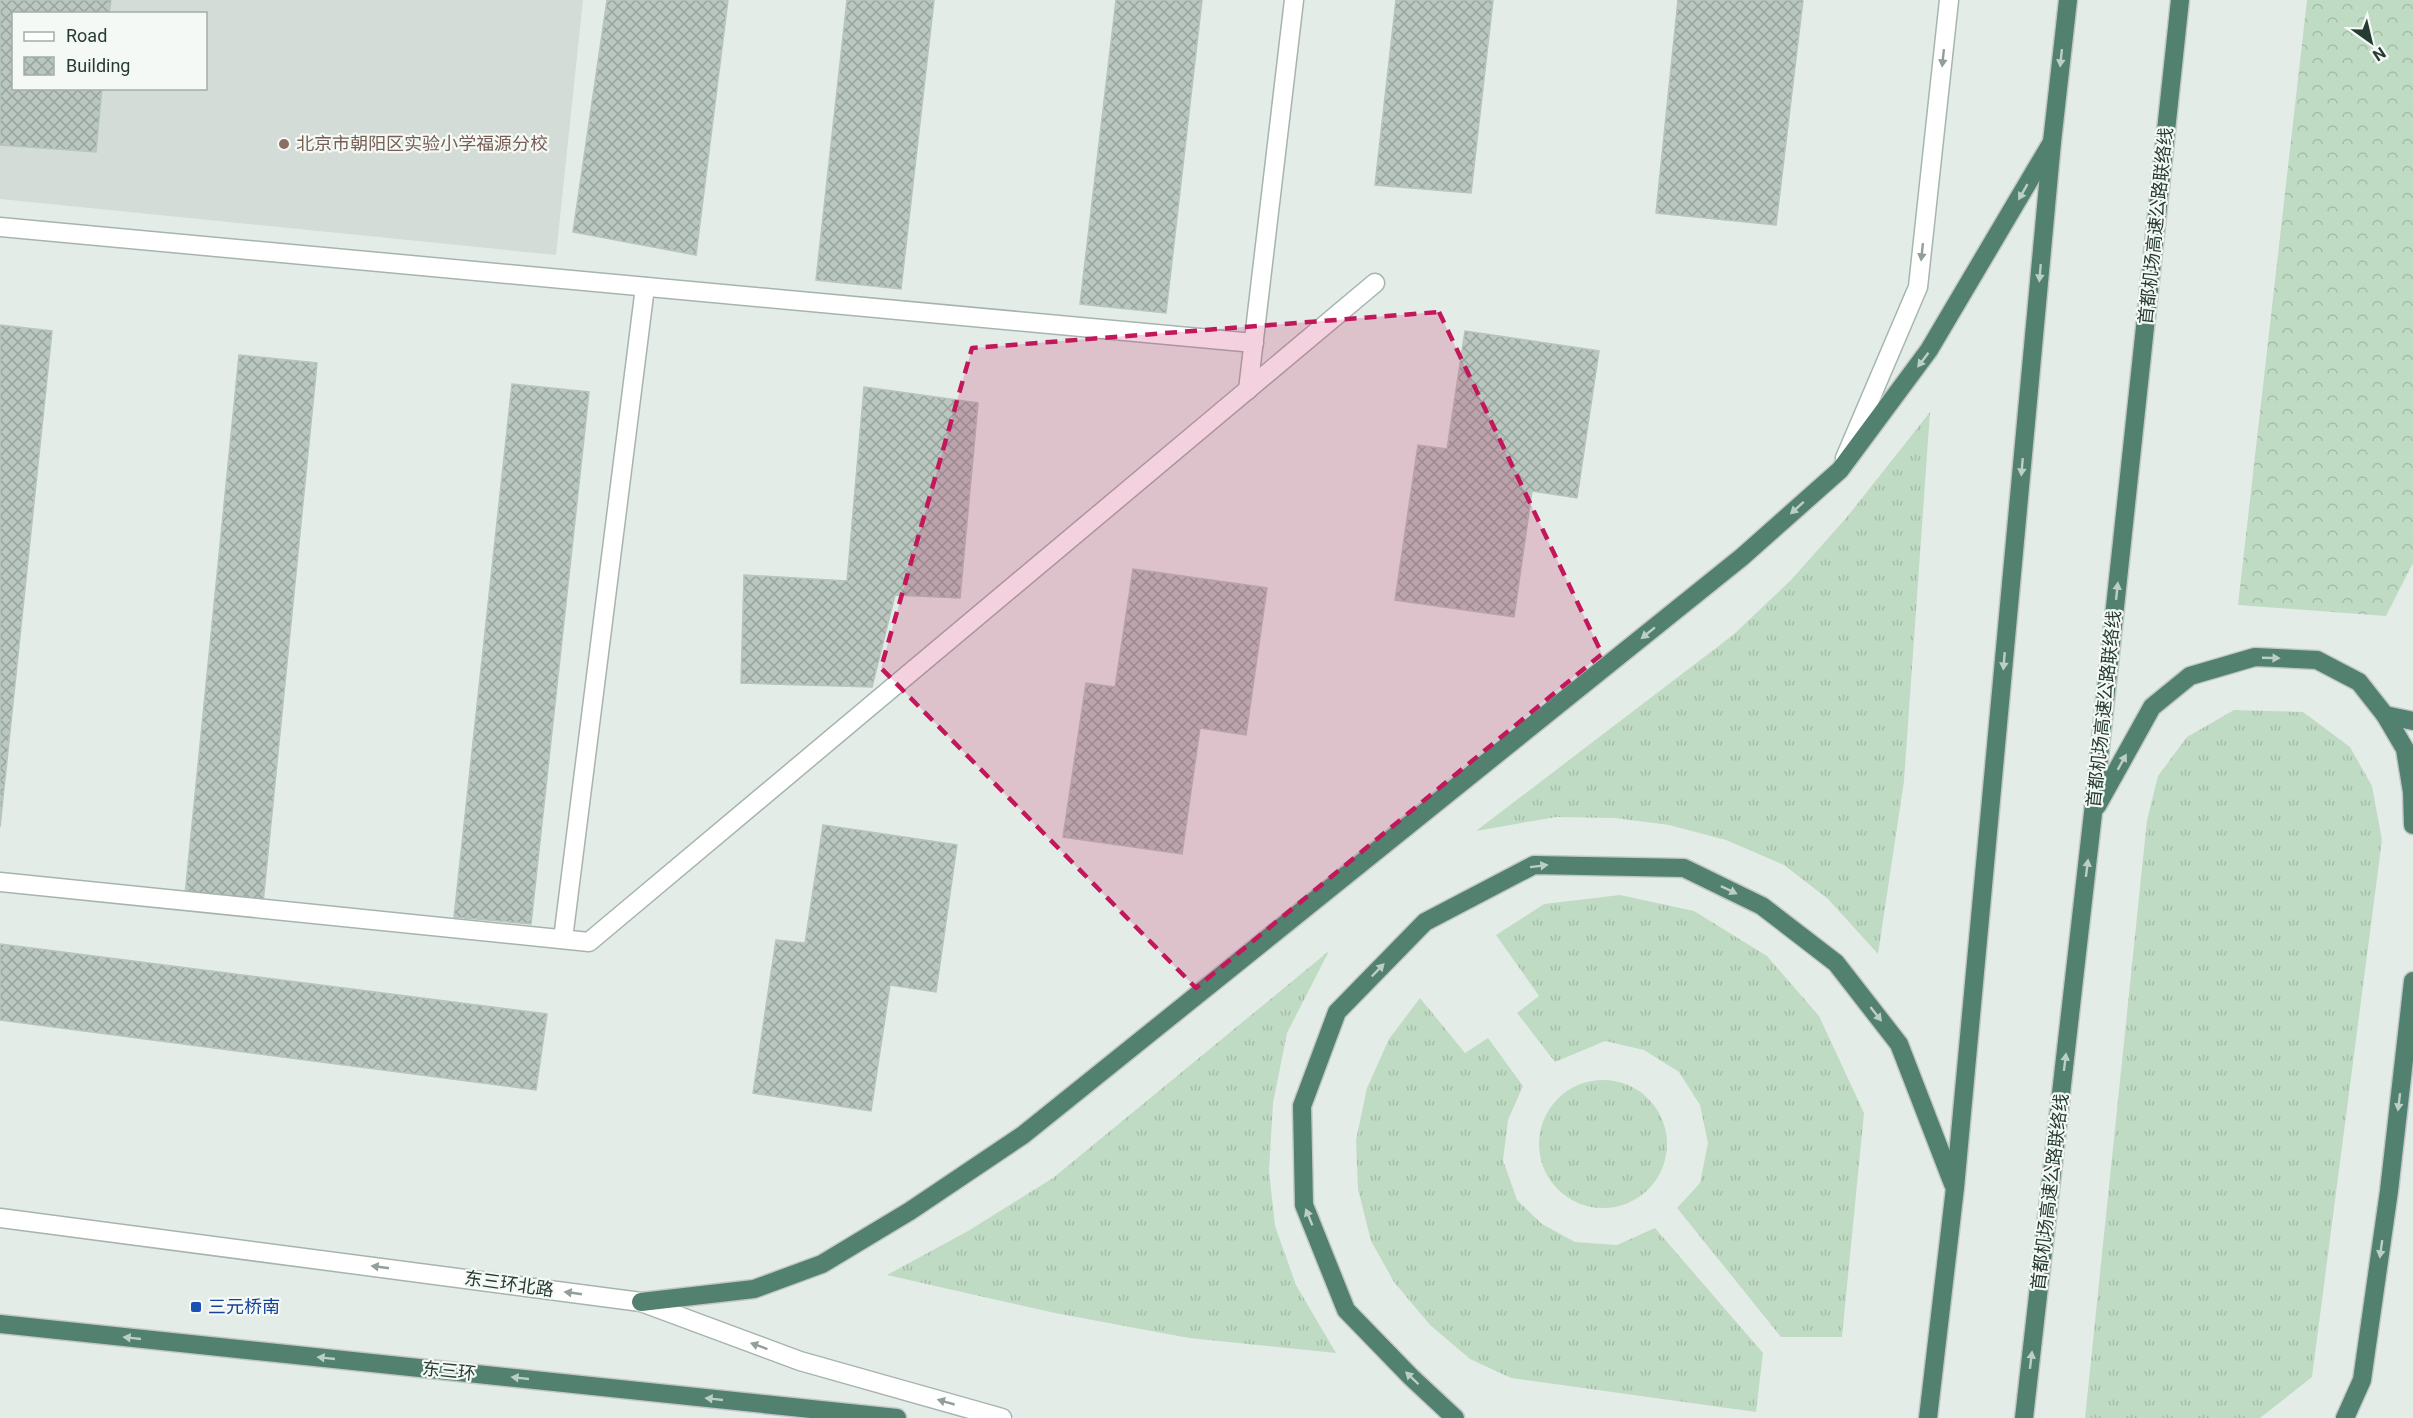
<svg xmlns="http://www.w3.org/2000/svg" width="2413" height="1418" font-family="Roboto,'Noto Sans SC',sans-serif">
	<style>
		.built { fill: #d3dcd6; fill-rule: evenodd }
		.grass { fill: url(#grass-tufts) }
		.forest { fill: url(#forest-crowns) }
		.building { fill: url(#building-cross-hatch); stroke: #b7c5be; stroke-width: 1.5 }
		.lines { fill: none; stroke-linecap: round; stroke-linejoin: round }
		.service-casing { stroke: #a7b4ae; stroke-width: 21 }
		.minor-casing { stroke: #a7b4ae; stroke-width: 21 }
		.tertiary-casing { stroke: #a7b4ae; stroke-width: 21 }
		.secondary-casing { stroke: #a4b7ae; stroke-width: 21 }
		.trunk-casing { stroke: #c2c8c6; stroke-width: 21 }
		.service { stroke: #fff; stroke-width: 18 }
		.minor { stroke: #fff; stroke-width: 18 }
		.tertiary { stroke: #fff; stroke-width: 18 }
		.secondary { stroke: #fff; stroke-width: 18 }
		.trunk { stroke: #528170; stroke-width: 18 }
		.oneway { fill: #929e99 }
		.oneway2 { fill: #bccfc7 }
		.marked { fill: #c2185b; fill-opacity: 0.2; stroke: #c2185b; stroke-width: 4.5; stroke-dasharray: 12 8; stroke-linejoin: round }
		.education-dot { fill: #8d6e63; stroke: #f5f9f6; stroke-width: 2 }
		.transit-dot { fill: #1a4fb4; stroke: #f5f9f6; stroke-width: 2 }
		.labels { text-anchor: middle; stroke-width: 4.5; stroke-linejoin: round; paint-order: stroke }
		.education-label { font-size: 18px; fill: #785e54; stroke: #f5f9f6; text-anchor: start }
		.street-label { font-size: 18px; fill: #263c33; stroke: #f5f9f6 }
		.transit-label { font-size: 18px; fill: #164399; stroke: #f5f9f6; text-anchor: start }
	</style>
	<defs>
		<pattern id="grass-tufts" width="24" height="20" patternUnits="userSpaceOnUse" patternTransform="scale(1.5)"><rect width="24" height="20" fill="#c0dbc3"/><path d="M3 7l-1-3M5 7V3M7 7l1-3M15 17l-1-3M17 17v-4M19 17l1-3" fill="none" stroke="#a5bda8"/></pattern>
		<pattern id="forest-crowns" width="20" height="18" patternUnits="userSpaceOnUse" patternTransform="scale(1.5)"><rect width="20" height="18" fill="#c0dbc3"/><path d="M2 6a3 3 0 1 1 6 0M12 15a3 3 0 1 1 6 0" fill="none" stroke="#a5bda8"/></pattern>
		<pattern id="building-cross-hatch" width="8" height="8" patternUnits="userSpaceOnUse" patternTransform="scale(1.5)"><rect width="8" height="8" fill="#bac7c0"/><path d="M0 0l8 8M0 8l8-8" fill="none" stroke="#97a39d"/></pattern>
	</defs>
	<rect width="100%" height="100%" fill="#e4ece8"/>
	<!-- built -->
	<path class="built" d="M0,0h583l-27,255 -556,-56zM14,14h192v74h-192z"/>
	<!-- grass -->
	<g class="grass">
		<path d="M1930,412l-26,369 -26,173 -50,-55 -44,-34 -58,-25 -57,-15 -54,-7 -59,-1 -80,14 257,-196 58,-55 56,-63z"/>
		<path d="M2234,710l69,2 47,35 22,39 10,54 -70,537 -52,41h-175l62,-598 11,-44 29,-39z"/>
		<path d="M1620,895l74,16 73,45 52,60 45,97 -22,224h-61l-104,-129 23,-25 8,-40 -8,-38 -21,-33 -35,-22 -39,-9 -50,21 -38,-49 22,-17 -43,-61 48,-31z"/>
		<path d="M1329,951l-42,82 -14,70 -4,68 6,55 21,59 40,68 -147,-15 -134,-25 -168,-38 81,-44 85,-53z"/>
		<path d="M1420,998l45,55 23,-15 35,48 -15,34 -5,40 14,40 25,24 33,18 42,3 38,-17 108,125 -7,59 -245,-34 -41,-19 -40,-34 -36,-43 -23,-41 -13,-52 -2,-49 11,-52 22,-49z"/>
		<circle cx="1603" cy="1144" r="64"/>
	</g>
	<!-- forest -->
	<path class="forest" d="M2307,0h106v563l-27,53 -148,-11z"/>
	<!-- building -->
	<g class="building">
		<path d="M0,0h111l-2,14h-95v74h88l-6,64 -96,-7z"/>
		<path d="M607,0h121l-32,255 -123,-23z"/>
		<path d="M847,0h87l-33,289 -85,-9z"/>
		<path d="M1116,0h86l-36,313 -86,-9z"/>
		<path d="M1396,0h97l-22,193 -96,-8z"/>
		<path d="M1678,0h125l-27,225 -120,-12z"/>
		<path d="M0,325l52,6 -52,496z"/>
		<path d="M1465,331l134,20 -22,147 -45,-7 -18,126 -119,-17 23,-155 29,4z"/>
		<path d="M239,355l78,8 -54,540 -78,-8z"/>
		<path d="M512,384l77,8 -58,532 -77,-7z"/>
		<path d="M864,387l114,16 -18,195 -65,-3 -23,92 -131,-4 3,-108 103,6z"/>
		<path d="M1133,569l134,19 -21,147 -46,-7 -18,126 -119,-17 23,-154 29,4z"/>
		<path d="M823,825l134,20 -21,147 -46,-7 -19,126 -118,-18 23,-153 29,3z"/>
		<path d="M0,944l547,70 -11,76 -536,-70z"/>
	</g>
	<g class="lines">
		<!-- service casing -->
		<g class="service-casing">
			<g id="service">
				<path d="M0,227l1254,116"/>
				<path d="M1248,390l46,-390"/>
				<path d="M563,939l82,-652"/>
			</g>
		</g>
		<!-- minor casing -->
		<g class="minor-casing">
			<path id="minor" d="M0,882l589,60 786,-659"/>
		</g>
		<!-- tertiary casing -->
		<g class="tertiary-casing">
			<path id="tertiary" d="M0,1218l641,84 159,59 202,57"/>
		</g>
		<!-- secondary casing -->
		<g class="secondary-casing">
			<path id="secondary" d="M1845,458l73,-171 31,-287"/>
		</g>
		<!-- trunk casing -->
		<g class="trunk-casing">
			<g id="trunk">
				<path d="M2385,715l28,6"/>
				<path d="M2097,806l55,-99 38,-31 65,-19 62,3 42,22 26,33 20,34 7,43 1,33"/>
				<path d="M641,1302l113,-13 68,-25 88,-53 113,-76 719,-578 98,-87 89,-120 123,-208"/>
				<path d="M0,1324l897,94"/>
				<path d="M1455,1418l-44,-41 -65,-67 -42,-105 -2,-99 35,-94 88,-90 109,-57 150,3 78,38 74,57 63,81 54,140"/>
				<path d="M1928,1418l27,-230 97,-1046 16,-142"/>
				<path d="M2024,1418l69,-605 87,-813"/>
				<path d="M2345,1418l17,-38 27,-189 24,-210"/>
			</g>
		</g>
		<!-- service -->
		<use href="#service" class="service"/>
		<!-- minor -->
		<use href="#minor" class="minor"/>
		<!-- tertiary -->
		<use href="#tertiary" class="tertiary"/>
		<!-- secondary -->
		<use href="#secondary" class="secondary"/>
		<!-- trunk -->
		<use href="#trunk" class="trunk"/>
	</g>
	<!-- one-way arrows -->
	<defs><path id="oneway-solid" d="M-6-.8H1V-3.2L6.5 0L1 3.2V.8H-6Z" transform="scale(1.5)"/></defs>
	<g class="oneway">
		<use href="#oneway-solid" transform="translate(1943 58) rotate(96)"/>
		<use href="#oneway-solid" transform="translate(1922 252) rotate(96)"/>
		<use href="#oneway-solid" transform="translate(380 1267) rotate(-172)"/>
		<use href="#oneway-solid" transform="translate(573 1293) rotate(-172)"/>
		<use href="#oneway-solid" transform="translate(759 1346) rotate(-160)"/>
		<use href="#oneway-solid" transform="translate(946 1402) rotate(-164)"/>
	</g>
	<g class="oneway2">
		<use href="#oneway-solid" transform="translate(2061 58) rotate(96)"/>
		<use href="#oneway-solid" transform="translate(2023 192) rotate(120)"/>
		<use href="#oneway-solid" transform="translate(2040 273) rotate(95)"/>
		<use href="#oneway-solid" transform="translate(1923 360) rotate(127)"/>
		<use href="#oneway-solid" transform="translate(2022 467) rotate(95)"/>
		<use href="#oneway-solid" transform="translate(1797 508) rotate(138)"/>
		<use href="#oneway-solid" transform="translate(2117 591) rotate(-84)"/>
		<use href="#oneway-solid" transform="translate(1648 633) rotate(141)"/>
		<use href="#oneway-solid" transform="translate(2271 658) rotate(2)"/>
		<use href="#oneway-solid" transform="translate(2004 661) rotate(95)"/>
		<use href="#oneway-solid" transform="translate(2122 762) rotate(-61)"/>
		<use href="#oneway-solid" transform="translate(1539 866) rotate(-7)"/>
		<use href="#oneway-solid" transform="translate(2087 868) rotate(-83)"/>
		<use href="#oneway-solid" transform="translate(1729 890) rotate(26)"/>
		<use href="#oneway-solid" transform="translate(1378 970) rotate(-46)"/>
		<use href="#oneway-solid" transform="translate(1876 1014) rotate(52)"/>
		<use href="#oneway-solid" transform="translate(2065 1062) rotate(-83)"/>
		<use href="#oneway-solid" transform="translate(2399 1102) rotate(97)"/>
		<use href="#oneway-solid" transform="translate(1309 1217) rotate(-112)"/>
		<use href="#oneway-solid" transform="translate(2381 1249) rotate(98)"/>
		<use href="#oneway-solid" transform="translate(132 1338) rotate(-174)"/>
		<use href="#oneway-solid" transform="translate(326 1358) rotate(-174)"/>
		<use href="#oneway-solid" transform="translate(2031 1360) rotate(-83)"/>
		<use href="#oneway-solid" transform="translate(520 1378) rotate(-174)"/>
		<use href="#oneway-solid" transform="translate(1412 1378) rotate(-136)"/>
		<use href="#oneway-solid" transform="translate(714 1399) rotate(-174)"/>
	</g>
	<!-- marked area -->
	<path class="marked" d="M1439,312l163,342 -406,334 -315,-320 91,-320z"/>
	<!-- markers -->
	<circle class="education-dot" cx="284" cy="144" r="6"/>
	<rect class="transit-dot" x="190" y="1301" width="12" height="12" rx="3"/>
	<g class="labels">
		<!-- education labels -->
		<g class="education-label">
			<text x="296" y="150">北京市朝阳区实验小学福源分校</text>
		</g>
		<!-- street labels -->
		<g class="street-label">
			<text transform="translate(2156 226) rotate(-84)" y="6">首都机场高速公路联络线</text>
			<text transform="translate(2104 709) rotate(-84)" y="6">首都机场高速公路联络线</text>
			<text transform="translate(2050 1192) rotate(-83)" y="6">首都机场高速公路联络线</text>
			<text transform="translate(509 1284) rotate(8)" y="6">东三环北路</text>
			<text transform="translate(449 1371) rotate(6)" y="6">东三环</text>
		</g>
		<!-- transit labels -->
		<g class="transit-label">
			<text x="208" y="1313">三元桥南</text>
		</g>
	</g>
	<!-- legend -->
	<rect x="12" y="12" width="195" height="78" fill="#f5f9f6" stroke="#a2ada8" stroke-width="1.5"/>
	<rect x="24" y="32" width="30" height="9" fill="#ffffff" stroke="#a2ada8" stroke-width="1.5"/>
	<text x="66" y="42" font-size="18" fill="#263c33">Road</text>
	<rect x="24" y="57" width="30" height="18" fill="url(#building-cross-hatch)" stroke="#a2ada8" stroke-width="1.5"/>
	<text x="66" y="72" font-size="18" fill="#263c33">Building</text>
	<!-- north arrow -->
	<g transform="translate(2371 42) rotate(146)" stroke="#f5f9f6" stroke-width="4.5" paint-order="stroke">
	<path d="M0-4.5L10 22L0 15L-10 22Z" fill="#263c33"/>
	<text y="-9" font-size="16" font-weight="bold" text-anchor="middle" fill="#263c33">N</text>
	</g>
</svg>
